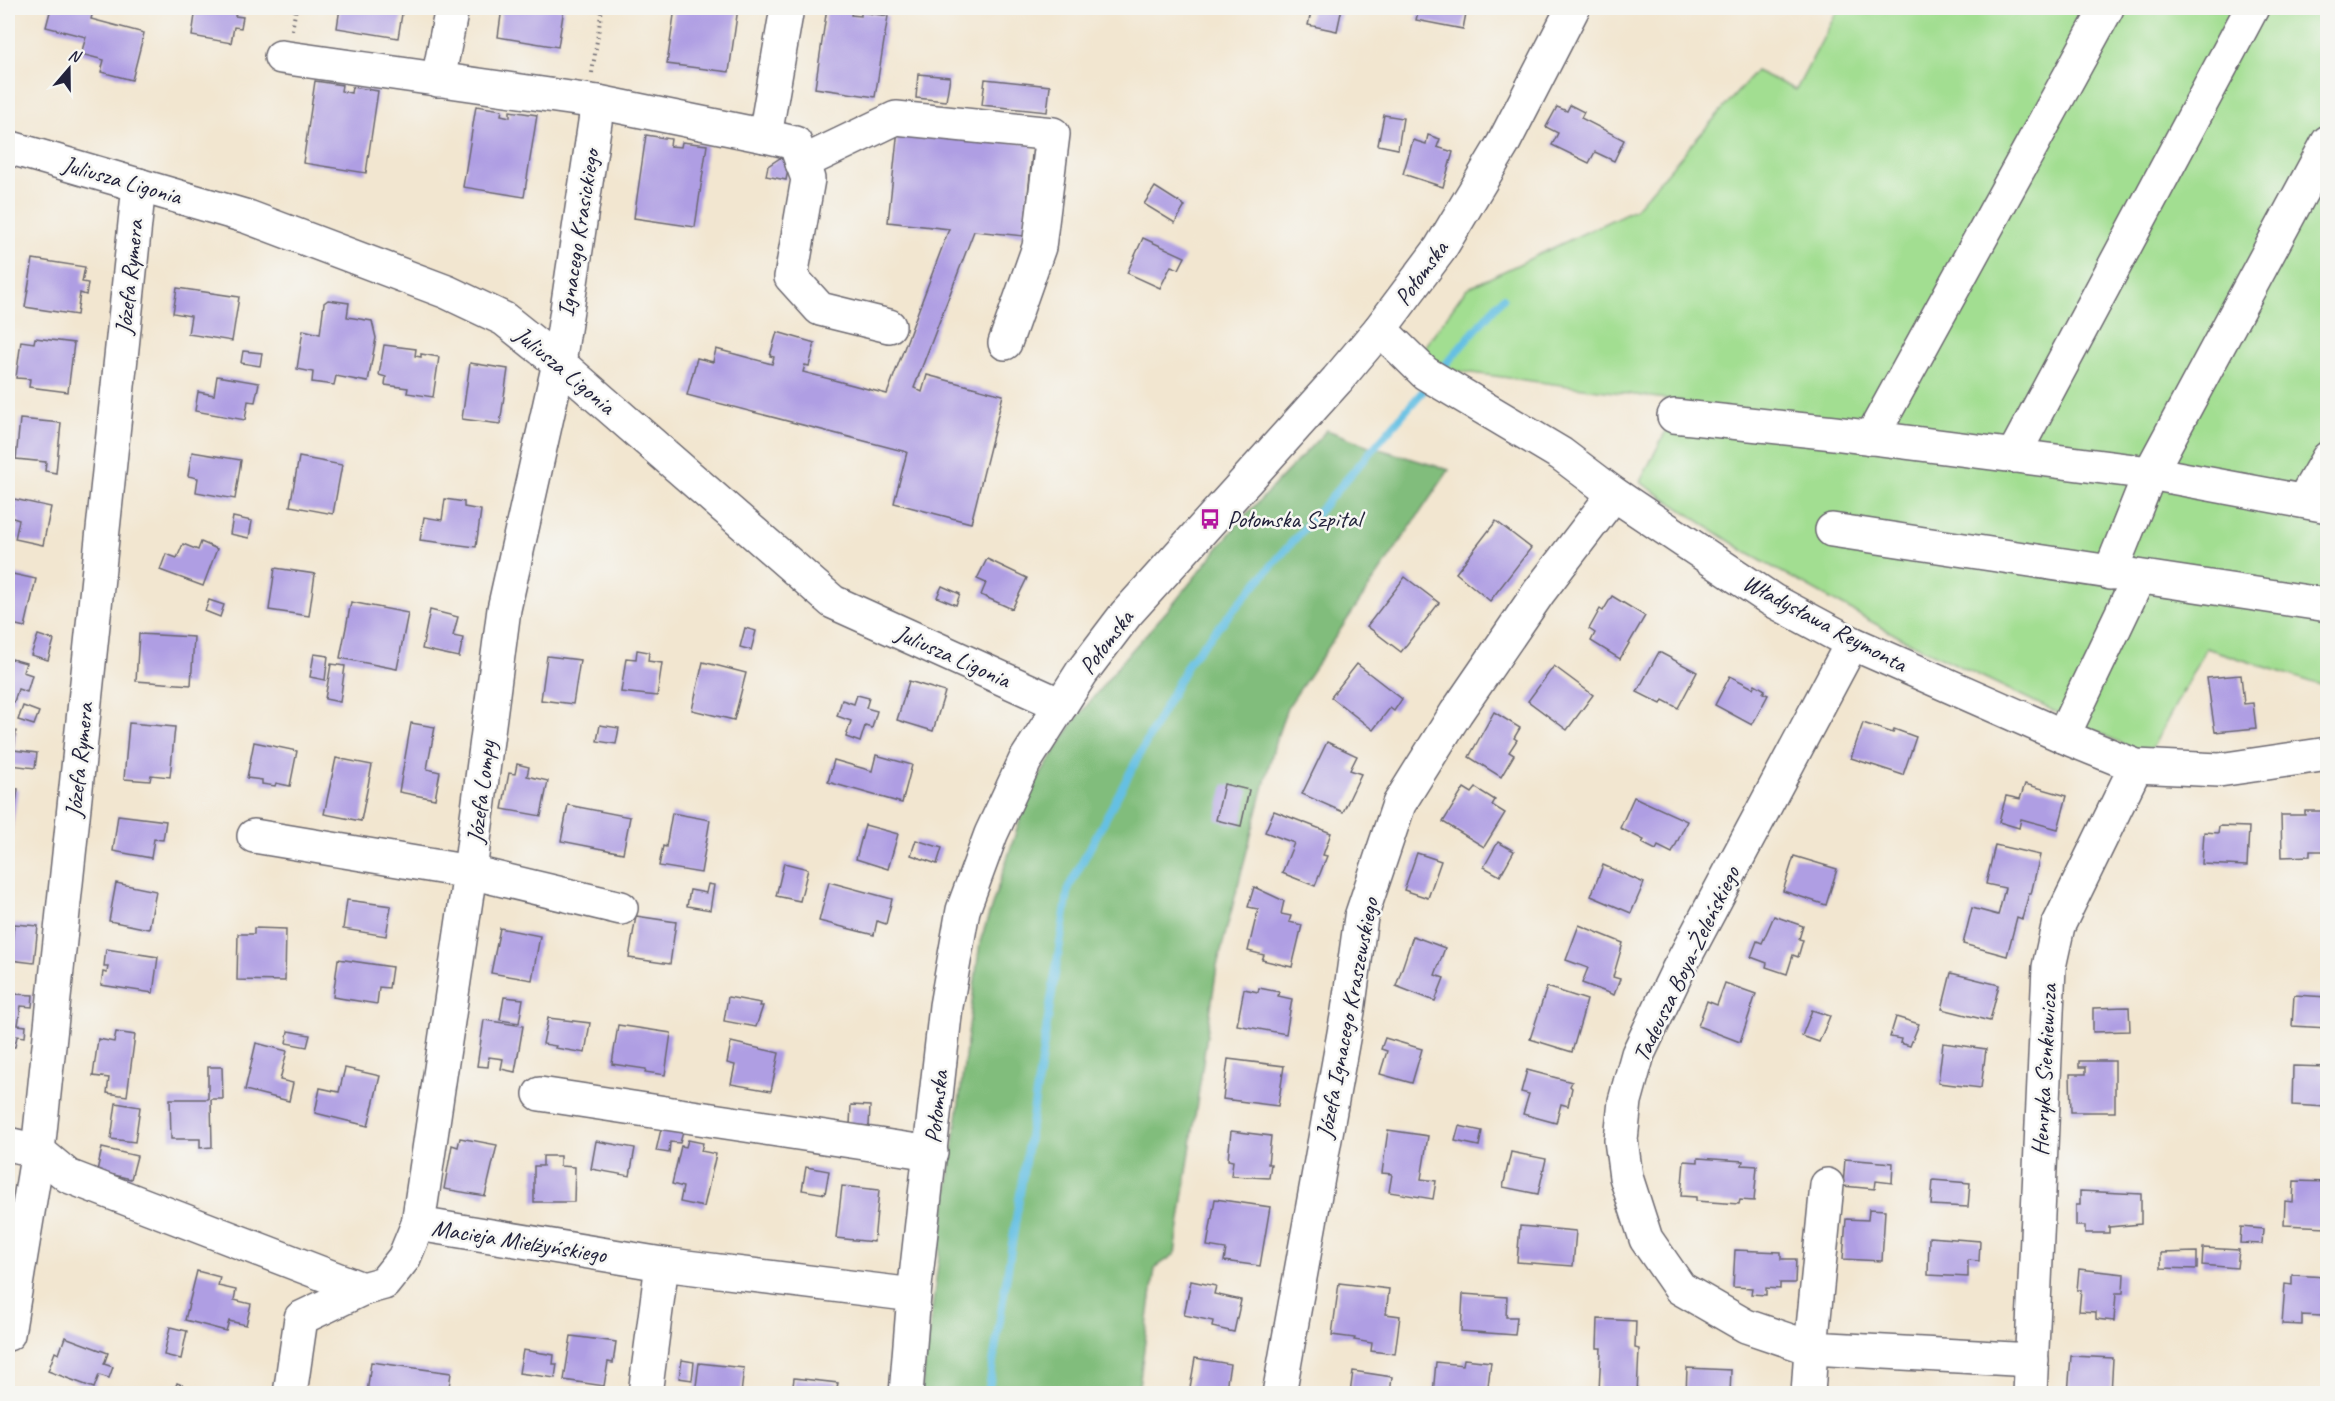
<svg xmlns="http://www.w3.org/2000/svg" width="2335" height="1401" font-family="Caveat,sans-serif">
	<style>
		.green { fill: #a2de91; stroke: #628066; stroke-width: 1.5 }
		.forest { fill: #81bd7b; stroke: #52705b; stroke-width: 1.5 }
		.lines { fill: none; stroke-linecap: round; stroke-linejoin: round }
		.stream { stroke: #65c0e3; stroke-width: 8 }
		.building { fill: #af9ee3 }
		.minor-casing { stroke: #6b676f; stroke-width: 36 }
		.path { stroke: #6b676f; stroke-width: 4; stroke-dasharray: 1.5 4.5; stroke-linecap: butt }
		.minor { stroke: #fff; stroke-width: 33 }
		.labels { text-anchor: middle; stroke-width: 5; stroke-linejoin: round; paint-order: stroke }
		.street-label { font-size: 24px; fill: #22223b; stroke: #f6f6f2 }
		.poi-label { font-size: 24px; fill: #22223b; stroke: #f6f6f2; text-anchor: start }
	</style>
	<rect width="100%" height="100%" fill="#f6f6f2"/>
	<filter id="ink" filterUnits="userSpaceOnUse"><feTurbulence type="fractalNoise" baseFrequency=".0167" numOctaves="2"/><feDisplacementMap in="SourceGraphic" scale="12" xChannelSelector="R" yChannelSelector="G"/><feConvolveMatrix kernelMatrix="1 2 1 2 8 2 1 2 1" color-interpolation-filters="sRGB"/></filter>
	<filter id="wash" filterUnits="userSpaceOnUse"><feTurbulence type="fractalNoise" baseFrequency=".008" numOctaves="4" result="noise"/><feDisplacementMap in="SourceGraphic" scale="24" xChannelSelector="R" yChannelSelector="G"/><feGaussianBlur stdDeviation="1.35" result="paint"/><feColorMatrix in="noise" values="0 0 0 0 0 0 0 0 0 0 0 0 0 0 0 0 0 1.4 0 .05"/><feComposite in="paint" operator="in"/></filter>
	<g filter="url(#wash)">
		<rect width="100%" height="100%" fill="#f2e6d0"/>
		<!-- green -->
		<path class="green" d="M1839,8h488v679l-121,-39 -58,108 -247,-118 -152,-84 -109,-72 41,-81 -269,-36 54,-76 169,-80 121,-138 40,19z"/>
		<!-- forest -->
		<path class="forest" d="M1327,430l42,16 80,24 -162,238 -12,35 -58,223 -42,288 -20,14 -17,125 -217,1 59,-452 48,-147 45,-72 51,-64 50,-56 66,-82z"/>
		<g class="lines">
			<!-- stream -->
			<g class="stream">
				<path d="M1438,373l65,-75"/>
				<path d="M988,1394l81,-507 121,-227 240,-277"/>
			</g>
		</g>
		<g id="blocks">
			<!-- building -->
			<g class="building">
				<path d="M51,8h43l-3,11 53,14 -12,47 -31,-8 3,-12 -23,-6 5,-17 -40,-10z"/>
				<path d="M196,8h40l-1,8 8,1 -2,11 -7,-1 -3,16 -39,-7z"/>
				<path d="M340,8h63l-5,30 -61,-10z"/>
				<path d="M502,8h62l-6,39 -60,-10z"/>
				<path d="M675,8h63l-9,64 -62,-8z"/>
				<path d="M827,8l25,2 -1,5 10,1v-4l27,4 -13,81 -60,-9z"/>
				<path d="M1312,8h30l-5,23 -29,-6z"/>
				<path d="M1419,8h48l-4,21 -47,-9z"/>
				<path d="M918,74l32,3 -4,24 -30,-3z"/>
				<path d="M985,79l65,7 -3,26 -65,-7z"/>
				<path d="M315,81l27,4 -1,6 10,2 1,-6 26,4 -12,82 -63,-10z"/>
				<path d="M1570,105l14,7 -3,6 43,22 -10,21 -19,-9 -6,11 -37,-18 6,-12 -12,-6 11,-20 10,4z"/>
				<path d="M476,106l26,4 -1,5 9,2v-6l27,4 -13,82 -61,-10z"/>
				<path d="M1384,115l19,3 -5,31 -20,-4z"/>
				<path d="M898,129l135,15 -9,92 -50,-5 -60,157 8,4 5,-17 76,20 -32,128 -77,-20 13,-51 -220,-57 10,-37 16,4 3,-13 56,15 2,-7 -4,-1 7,-24 38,11 -6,23 -4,-1 -2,7 84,22 62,-165 -61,-7z"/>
				<path d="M646,135l25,4 -1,7 11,1 1,-5 25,3 -12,82 -61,-9z"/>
				<path d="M1428,135l12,4 -3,8 16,5 -10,35 -40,-13 10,-34 13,4z"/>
				<path d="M780,158l10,2 -4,20 -20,-4 2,-10z"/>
				<path d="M1155,187l30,19 -10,17 -31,-19z"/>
				<path d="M1143,238l42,19 -6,12 -8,-3 -11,22 -33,-15z"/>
				<path d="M33,259l52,8 -3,15 6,1 -2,12 -6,-2 -3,22 -52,-8z"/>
				<path d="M177,288l62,9 -7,44 -44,-7 3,-18 -18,-3z"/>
				<path d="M328,300l21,3 -2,14 25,4 4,17 -8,44 -32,-6 -2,9 -22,-3 1,-10 -16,-3 6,-39 17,4 4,-31z"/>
				<path d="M35,338l39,5 -6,49 -39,-5 1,-8 -14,-1 5,-37 13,2z"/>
				<path d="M384,345l32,4 -1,7 6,1v-3l18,3 -6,40 -26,-4 1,-5 -23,-3 1,-8 -7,-2z"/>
				<path d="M243,351l19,2 -2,13 -19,-3z"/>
				<path d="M470,363l38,6 -8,55 -38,-5z"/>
				<path d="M217,376l42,7 -4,19 -7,-1 -3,19 -50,-9 3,-19 16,3z"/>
				<path d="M20,419l41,4 -5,50 -11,-2 1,-9 -30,-3z"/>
				<path d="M192,452l49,8 -6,39 -39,-7 2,-14 -10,-2z"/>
				<path d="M299,457l43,8 -9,49 -43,-8z"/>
				<path d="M14,499l37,8 -8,38 -28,-6 4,-19 -9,-3z"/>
				<path d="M445,499l19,3v5l17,3 -5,37 -56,-7 4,-23 18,3z"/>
				<path d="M233,517l19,4 -3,17 -19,-4z"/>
				<path d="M1496,521l35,27 -41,53 -34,-28z"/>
				<path d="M201,542l16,7 -14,37 -43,-16 6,-16 11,4 6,-14 15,6z"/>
				<path d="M987,559l40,19 -15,31 -31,-14 5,-12 -9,-4z"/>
				<path d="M275,568l40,6 -6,42 -40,-6z"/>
				<path d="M8,573l28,6 -11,48 -17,-4z"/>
				<path d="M1405,577l34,26 -38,49 -34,-26z"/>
				<path d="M942,586l18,8 -4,11 -19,-8z"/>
				<path d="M1612,596l33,20 -25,43 -29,-18 4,-8 -6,-4 11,-20 3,2z"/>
				<path d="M209,600l15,5 -4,12 -15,-6z"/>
				<path d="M351,602l57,11 -11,56 -57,-11z"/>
				<path d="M430,610l28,7 -5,19 10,2 -4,19 -37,-8z"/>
				<path d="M745,628l11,3 -5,19 -11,-3z"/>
				<path d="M139,634l55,3 -3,48 -55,-4z"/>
				<path d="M38,635l16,5 -6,20 -17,-5z"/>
				<path d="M637,650l12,2 -1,9 14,2 -5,33 -36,-4 5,-34 10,1z"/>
				<path d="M1659,652l38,20 -19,36 -15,-8 -2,4 -24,-12z"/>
				<path d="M314,654l14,2 -3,24 -15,-3z"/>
				<path d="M547,656l33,4 -7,44 -32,-4z"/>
				<path d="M8,658l18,5 -3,9 9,3 -5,17 -9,-3 -4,13 -6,-2z"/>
				<path d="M703,662l43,11 -12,47 -42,-10z"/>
				<path d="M331,664l14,2 -5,36 -15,-3z"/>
				<path d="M1357,664l45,35 -8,12 -4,-3 -17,22 -42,-33z"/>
				<path d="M1554,666l39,29 -26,35 -39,-29z"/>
				<path d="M2241,675l3,29 9,-1 3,25 -41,4 -8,-54z"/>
				<path d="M1730,676l23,12 2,-4 10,6 -2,3 5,2 -16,30 -37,-20z"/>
				<path d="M909,681l36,11 -12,39 -36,-11z"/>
				<path d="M857,695l12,3 -3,10 11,3 -5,17 -7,-2 -5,16 -14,-5 5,-16 -14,-5 5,-16 12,4z"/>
				<path d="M23,706l16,6 -5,13 -16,-5z"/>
				<path d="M1494,712l26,16 -6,10 3,2 -8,12 5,3 -13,22 -32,-20z"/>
				<path d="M129,723l46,4 -5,50 -19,-2 -1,6 -26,-2z"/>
				<path d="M411,723l24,4 -8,42 13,3 -5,27 -36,-7z"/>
				<path d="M1863,723l30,10 1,-4 22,8 -13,38 -52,-17z"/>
				<path d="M600,725l19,3 -3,16 -19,-3z"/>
				<path d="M8,729l8,2 -2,19 23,3 -2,15 -24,-3v2l-3,-1z"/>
				<path d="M254,742l43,9 -7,35 -14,-3 -1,3 -13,-2v-4l-15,-2z"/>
				<path d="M1327,742l30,14 -7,14 11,4 -18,38 -41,-18z"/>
				<path d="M876,755l36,10 -10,38 -74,-21 6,-22 38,11z"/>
				<path d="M336,758l36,7 -11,56 -37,-7z"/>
				<path d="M517,764l12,3 -2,9 21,5 -7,35 -39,-7 7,-36 6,1z"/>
				<path d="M1224,784l25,6 -8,36 -25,-6z"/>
				<path d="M2025,784l42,12 -9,33 -37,-10 -2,9 -20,-6 7,-26 14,3z"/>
				<path d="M8,788l10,1 -7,48 -3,-1z"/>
				<path d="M1464,788l8,5 4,-5 19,12 -3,5 13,8 -21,34 -41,-25z"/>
				<path d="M1634,797l53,24 -15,32 -14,-7 -2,4 -14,-7 2,-3 -24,-12z"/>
				<path d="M568,805l62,12 -7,36 -62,-12z"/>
				<path d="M1274,811l57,22 -8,22 4,1 -12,30 -33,-13 12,-30 -29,-11z"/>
				<path d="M2305,811h23v40h-18v5l-28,1 -1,-42h24z"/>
				<path d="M672,813l38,7 -9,53 -42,-7 4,-20 3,1z"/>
				<path d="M118,815l48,6 -3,19 -9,-1 -3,19 -38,-7z"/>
				<path d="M865,825l33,9 -10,35 -32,-10z"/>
				<path d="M2219,826l30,1 -2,39 -45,-2 2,-32 14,1z"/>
				<path d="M916,840l26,8 -5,16 -26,-9z"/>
				<path d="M1498,842l16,9 -14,25 -16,-9z"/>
				<path d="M1995,845l45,10 -9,39h-2l-7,25 -5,-2 -10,39 -44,-12 9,-36 26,7 1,-3 6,-24 -19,-4z"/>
				<path d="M1417,853l24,8 -13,37 -24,-8z"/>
				<path d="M1794,856l43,13 -11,36 -43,-14z"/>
				<path d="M784,863l24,6 -8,32 -24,-5z"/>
				<path d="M1603,865l41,18 -13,30 -40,-17z"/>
				<path d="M829,882l63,17 -6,25 -9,-3 -3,14 -55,-14z"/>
				<path d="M116,883l40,8 -7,38 -40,-8z"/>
				<path d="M708,884l6,1 -4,25 -23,-4 3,-16 16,3z"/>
				<path d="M1254,887l30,14 -3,13 10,2 -2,6 13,3 -10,42 -30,-7 2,-5 -16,-4 10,-42 -10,-2z"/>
				<path d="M347,900l44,6 -5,30 -43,-7z"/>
				<path d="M636,916l40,6 -6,42 -41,-6z"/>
				<path d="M1774,916l29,10 -4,13 4,1 -5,17 -5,-2 -6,19 -21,-7 1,-4 -16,-6 6,-16 5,2z"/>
				<path d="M14,924l24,2 -4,37 -24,-3z"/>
				<path d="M1579,925l44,18 -10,34 7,2 -6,16 -32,-12 6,-15 -22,-8z"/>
				<path d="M254,928l32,1 -1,52 -48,-1 1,-46h16z"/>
				<path d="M500,928l40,8 -8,44 -41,-7z"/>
				<path d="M1413,936l32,12 -10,27 9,3 -9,23 -39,-15z"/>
				<path d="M106,949l52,8 -5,36 -52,-8 2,-13 4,1 1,-7h-4z"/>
				<path d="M338,959l54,8 -3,21 -10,-1 -2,17 -44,-7z"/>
				<path d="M1951,973l48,12 -9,36 -48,-12z"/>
				<path d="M1725,983l31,11 -16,48 -42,-16 9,-25 10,4z"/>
				<path d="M1547,987l40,13 -15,52 -42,-13z"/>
				<path d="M1259,988l20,4 -1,4 14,3 -6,35 -49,-9 7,-36 14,3z"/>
				<path d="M13,994l20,1 -1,12 -11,-1 -3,19 8,1 -1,11 -8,-1 -2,11h-7v-42l4,1z"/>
				<path d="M2294,995l34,2v31l-36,-2z"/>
				<path d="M504,997l19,2 -4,24 -19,-3z"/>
				<path d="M728,997l33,6 -1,3h3l-7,21 -32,-6z"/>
				<path d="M2129,1007l1,24 -37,1v-24z"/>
				<path d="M1812,1010l18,6 -11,26 -17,-6z"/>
				<path d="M1896,1017l23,7 -9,22 -10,-3 1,-4 -11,-2z"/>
				<path d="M548,1018l42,5 -5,30 -30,-5 1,-2 -13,-2z"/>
				<path d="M484,1020l39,6 -8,46 -14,-3 2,-10 -14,-2 -1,10 -11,-1z"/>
				<path d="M618,1025l53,8 -6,42 -20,-3 1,-3 -34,-5z"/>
				<path d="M288,1031l22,4 -3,12 -21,-4z"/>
				<path d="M116,1032l19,3 -8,61 -20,-3 2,-15 -16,-2 5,-37 16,3z"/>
				<path d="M1385,1038l37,11 -10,34 -32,-9 7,-23 -6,-2z"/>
				<path d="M731,1042l48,11 -8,38 -40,-7 4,-19 -8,-2z"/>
				<path d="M256,1043l31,8 -7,29 13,3 -4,18 -44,-11z"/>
				<path d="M1943,1043l43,6 -5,39 -43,-5z"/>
				<path d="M1228,1059l56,7 -6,40 -55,-7z"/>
				<path d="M2079,1061h36v51h-44l-1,-38h16v-7h-7z"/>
				<path d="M2293,1066l35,1 -1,40 -35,-2z"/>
				<path d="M208,1067h14l1,32h-12l1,48 -12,1v-9h-29l-1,-40h38z"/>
				<path d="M345,1068l35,8 -12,50 -53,-13 5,-25 19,4z"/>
				<path d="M1527,1070l45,12 -2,4 2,2 -4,18 -7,-2 -5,19 -33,-9 6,-20 -8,-2z"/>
				<path d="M116,1103l24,4 -5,35 -24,-3z"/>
				<path d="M851,1105l19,1 -1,20 -19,-1z"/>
				<path d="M1459,1126l23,5 -3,15 -24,-5z"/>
				<path d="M661,1129l22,3 -3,11 -10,-1 -1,11 -13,-2z"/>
				<path d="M1388,1130l40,6 -7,43 15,2 -3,18 -44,-7 3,-18 -10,-1z"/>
				<path d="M1231,1131l40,5 -3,28h3l-2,14 -38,-2 2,-15 -5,-1z"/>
				<path d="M460,1138l37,7 -12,51 -41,-7 8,-44 6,2z"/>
				<path d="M688,1140l15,3 -2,8 15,3 -12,53 -24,-5 3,-15 -11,-3 9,-38 5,1z"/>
				<path d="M596,1141l39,7 -5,28 -39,-7z"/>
				<path d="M102,1148l35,8 -6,23 -34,-8z"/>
				<path d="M1511,1152l35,7 -8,35 -35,-7z"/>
				<path d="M543,1156h17v10l15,1 -1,35h-40v-36h9z"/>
				<path d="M1698,1158l45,3 -1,4 15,1 -3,35 -14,-1 -1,4 -43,-3v-4l-15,-1 3,-35 14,1z"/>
				<path d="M1845,1159l48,4 -1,20 -16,-2 -1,8 -32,-3z"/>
				<path d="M806,1167l23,4 -4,23 -23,-4z"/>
				<path d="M1933,1180l37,3 -2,24 -37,-2z"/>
				<path d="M2294,1181l34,1 -1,45 -43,-2 1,-24 8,1z"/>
				<path d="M842,1186l37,4 -5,52 -38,-4z"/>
				<path d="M2080,1191l61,3v30l-32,3v6h-24v-7h-9v-21h4z"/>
				<path d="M1215,1199l55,8 -10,59 -36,-5 2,-12 -19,-3z"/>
				<path d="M1869,1209l16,1 -3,51 -39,-2 3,-40 22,1z"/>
				<path d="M1520,1226l56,5 -3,35 -56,-4z"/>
				<path d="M2241,1227l22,2 -1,15 -22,-1z"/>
				<path d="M1929,1237l51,4 -1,20 -11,-1v17l-40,-2z"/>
				<path d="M2203,1248l36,2 -2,18 -35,-3z"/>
				<path d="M1735,1250l46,2v7h15l-1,24h-15v6l-14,-1v7l-15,-1 1,-6 -19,-1z"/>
				<path d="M2197,1252v17l-36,-1v-15z"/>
				<path d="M2079,1269l45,5 -1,19h-7l-2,28 -18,-2v-7l-17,-1 2,-21h-4z"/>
				<path d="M197,1271l23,6 -2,9 18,4 -2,10 17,4 -5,21 -17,-4 -3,10 -41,-11z"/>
				<path d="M2292,1275l34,2 -4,39 -20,-1v10l-20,-1 3,-40 7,1z"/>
				<path d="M1191,1281l25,5 -2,8 27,6 -7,32 -22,-5 1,-6 -29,-6z"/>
				<path d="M1339,1283l50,6 -3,25 14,2 -5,38 -24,-3 1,-8 -18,-3 1,-2 -23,-3z"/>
				<path d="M1463,1294l44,3 -1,20h11l-2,18 -54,-4z"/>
				<path d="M1598,1319l38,2 -1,27 4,1 -2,45 -38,-2 2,-44h-4z"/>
				<path d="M170,1327l17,4 -6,28 -17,-4z"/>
				<path d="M571,1336l45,6 -3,21 -5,-1 -4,24 -40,-6z"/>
				<path d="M65,1337l43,16 -4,11 9,3 -4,11 -10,-3 -5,13 -46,-17 7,-19 4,2z"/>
				<path d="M523,1350l31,5 -1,9h4l-2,14 -36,-5z"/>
				<path d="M2071,1356l42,2 -2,36 -43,-1z"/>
				<path d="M1195,1358l35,6 -5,30h-36z"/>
				<path d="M1464,1359l27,3 -4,32h-54l3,-32 27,3z"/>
				<path d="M682,1360l12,2 -2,18 -13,-2z"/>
				<path d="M371,1362l80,11 -3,21h-81z"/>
				<path d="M699,1363l45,5 -3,26h-46z"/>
				<path d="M1687,1368l44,2 -1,24h-44z"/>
				<path d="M1353,1371l39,6 -2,17h-40z"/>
				<path d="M794,1378l44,5 -2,11h-44z"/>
				<path d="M177,1383l26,10v1h-30z"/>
			</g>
		</g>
	</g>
	<g filter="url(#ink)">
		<use href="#blocks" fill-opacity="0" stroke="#6b676f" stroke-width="1.5"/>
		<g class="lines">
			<!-- minor casing -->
			<g class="minor-casing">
				<g id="minor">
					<path d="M281,57l317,45 167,34 22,-128"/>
					<path d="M438,80l14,-72"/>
					<path d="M765,136l30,7 13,36 -17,98 29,32 69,17"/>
					<path d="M8,147l240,70 199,75 57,27 55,44 274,239 228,103"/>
					<path d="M802,163l94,-45 157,16 -14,113 -34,96"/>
					<path d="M1380,329l45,44 136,81 53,40 158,106 80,43 220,97 64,26 83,4 109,-16"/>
					<path d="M1674,416l160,17 316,40 178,33"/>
					<path d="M1871,438l236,-430"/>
					<path d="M2013,456l239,-448"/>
					<path d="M2303,501l25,-43"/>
					<path d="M1832,530l496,75"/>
					<path d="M2110,573l40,-100 178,-331"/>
					<path d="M2063,736l76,-159"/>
					<path d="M254,836l216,36 151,36"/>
					<path d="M540,1094l391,59"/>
					<path d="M8,1144l30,7 30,25 294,113 22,-6 20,-25 14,-34 244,40 252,31"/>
					<path d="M1827,1185l-16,163 221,12"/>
					<path d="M418,1224l50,-338 36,-277 55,-246 39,-261"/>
					<path d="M8,1334l30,-183 101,-966"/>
					<path d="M290,1394l11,-76 61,-29"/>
					<path d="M645,1394l17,-130"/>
					<path d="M906,1394l8,-99 32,-289 17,-96 28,-76 34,-73 57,-89 44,-58 211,-234 43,-51 60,-80 63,-105 70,-136"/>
					<path d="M1279,1394l69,-383 13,-94 38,-113 57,-91 83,-121 75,-98"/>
					<path d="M1808,1394l3,-46 -65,-22 -66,-38 -34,-49 -20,-62 -5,-37 4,-39 13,-47 40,-84 174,-327"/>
					<path d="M2030,1394l19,-427 9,-41 78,-160"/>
				</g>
			</g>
			<!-- path -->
			<g class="path">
				<path d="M292,30l4,-22"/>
				<path d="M592,73l10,-65"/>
			</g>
			<!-- minor -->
			<use href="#minor" class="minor"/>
		</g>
	</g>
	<!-- icons -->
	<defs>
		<g id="bus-bare" transform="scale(1.62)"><path d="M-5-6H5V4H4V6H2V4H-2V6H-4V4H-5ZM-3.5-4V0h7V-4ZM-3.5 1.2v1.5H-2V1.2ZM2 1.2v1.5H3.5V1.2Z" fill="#b5179e" stroke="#f6f6f2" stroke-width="2.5" paint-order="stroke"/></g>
	</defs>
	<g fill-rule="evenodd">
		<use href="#bus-bare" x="1210" y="519"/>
	</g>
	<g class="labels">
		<!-- street labels -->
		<g class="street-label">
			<text transform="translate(122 180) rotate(16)" y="8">Juliusza Ligonia</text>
			<text transform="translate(578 233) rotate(-81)" y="8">Ignacego Krasickiego</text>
			<text transform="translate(1421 273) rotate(-54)" y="8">Połomska</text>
			<text transform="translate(129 277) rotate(-84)" y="8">Józefa Rymera</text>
			<text transform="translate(565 370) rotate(40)" y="8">Juliusza Ligonia</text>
			<text transform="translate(1825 623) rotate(28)" y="8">Władysława Reymonta</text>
			<text transform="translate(1106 642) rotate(-53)" y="8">Połomska</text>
			<text transform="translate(953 656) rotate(24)" y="8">Juliusza Ligonia</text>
			<text transform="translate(79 760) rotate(-84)" y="8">Józefa Rymera</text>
			<text transform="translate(481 792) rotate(-83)" y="8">Józefa Lompy</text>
			<text transform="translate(1686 964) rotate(-64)" y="8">Tadeusza Boya-Żeleńskiego</text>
			<text transform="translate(1347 1018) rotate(-79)" y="8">Józefa Ignacego Kraszewskiego</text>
			<text transform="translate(2044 1070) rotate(-87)" y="8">Henryka Sienkiewicza</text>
			<text transform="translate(936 1107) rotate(-84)" y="8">Połomska</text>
			<text transform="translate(519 1241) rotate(9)" y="8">Macieja Mielżyńskiego</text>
		</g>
		<!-- poi labels -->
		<g class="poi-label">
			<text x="1227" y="527">Połomska Szpital</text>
		</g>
	</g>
	<!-- margin -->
	<rect width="2335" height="1401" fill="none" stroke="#f6f6f2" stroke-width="30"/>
	<!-- north arrow -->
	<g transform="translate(69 69) rotate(20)" stroke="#f6f6f2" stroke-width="4.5" paint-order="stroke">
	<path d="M0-4.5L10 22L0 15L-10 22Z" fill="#22223b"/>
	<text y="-9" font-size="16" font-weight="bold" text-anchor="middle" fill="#22223b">N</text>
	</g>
</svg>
